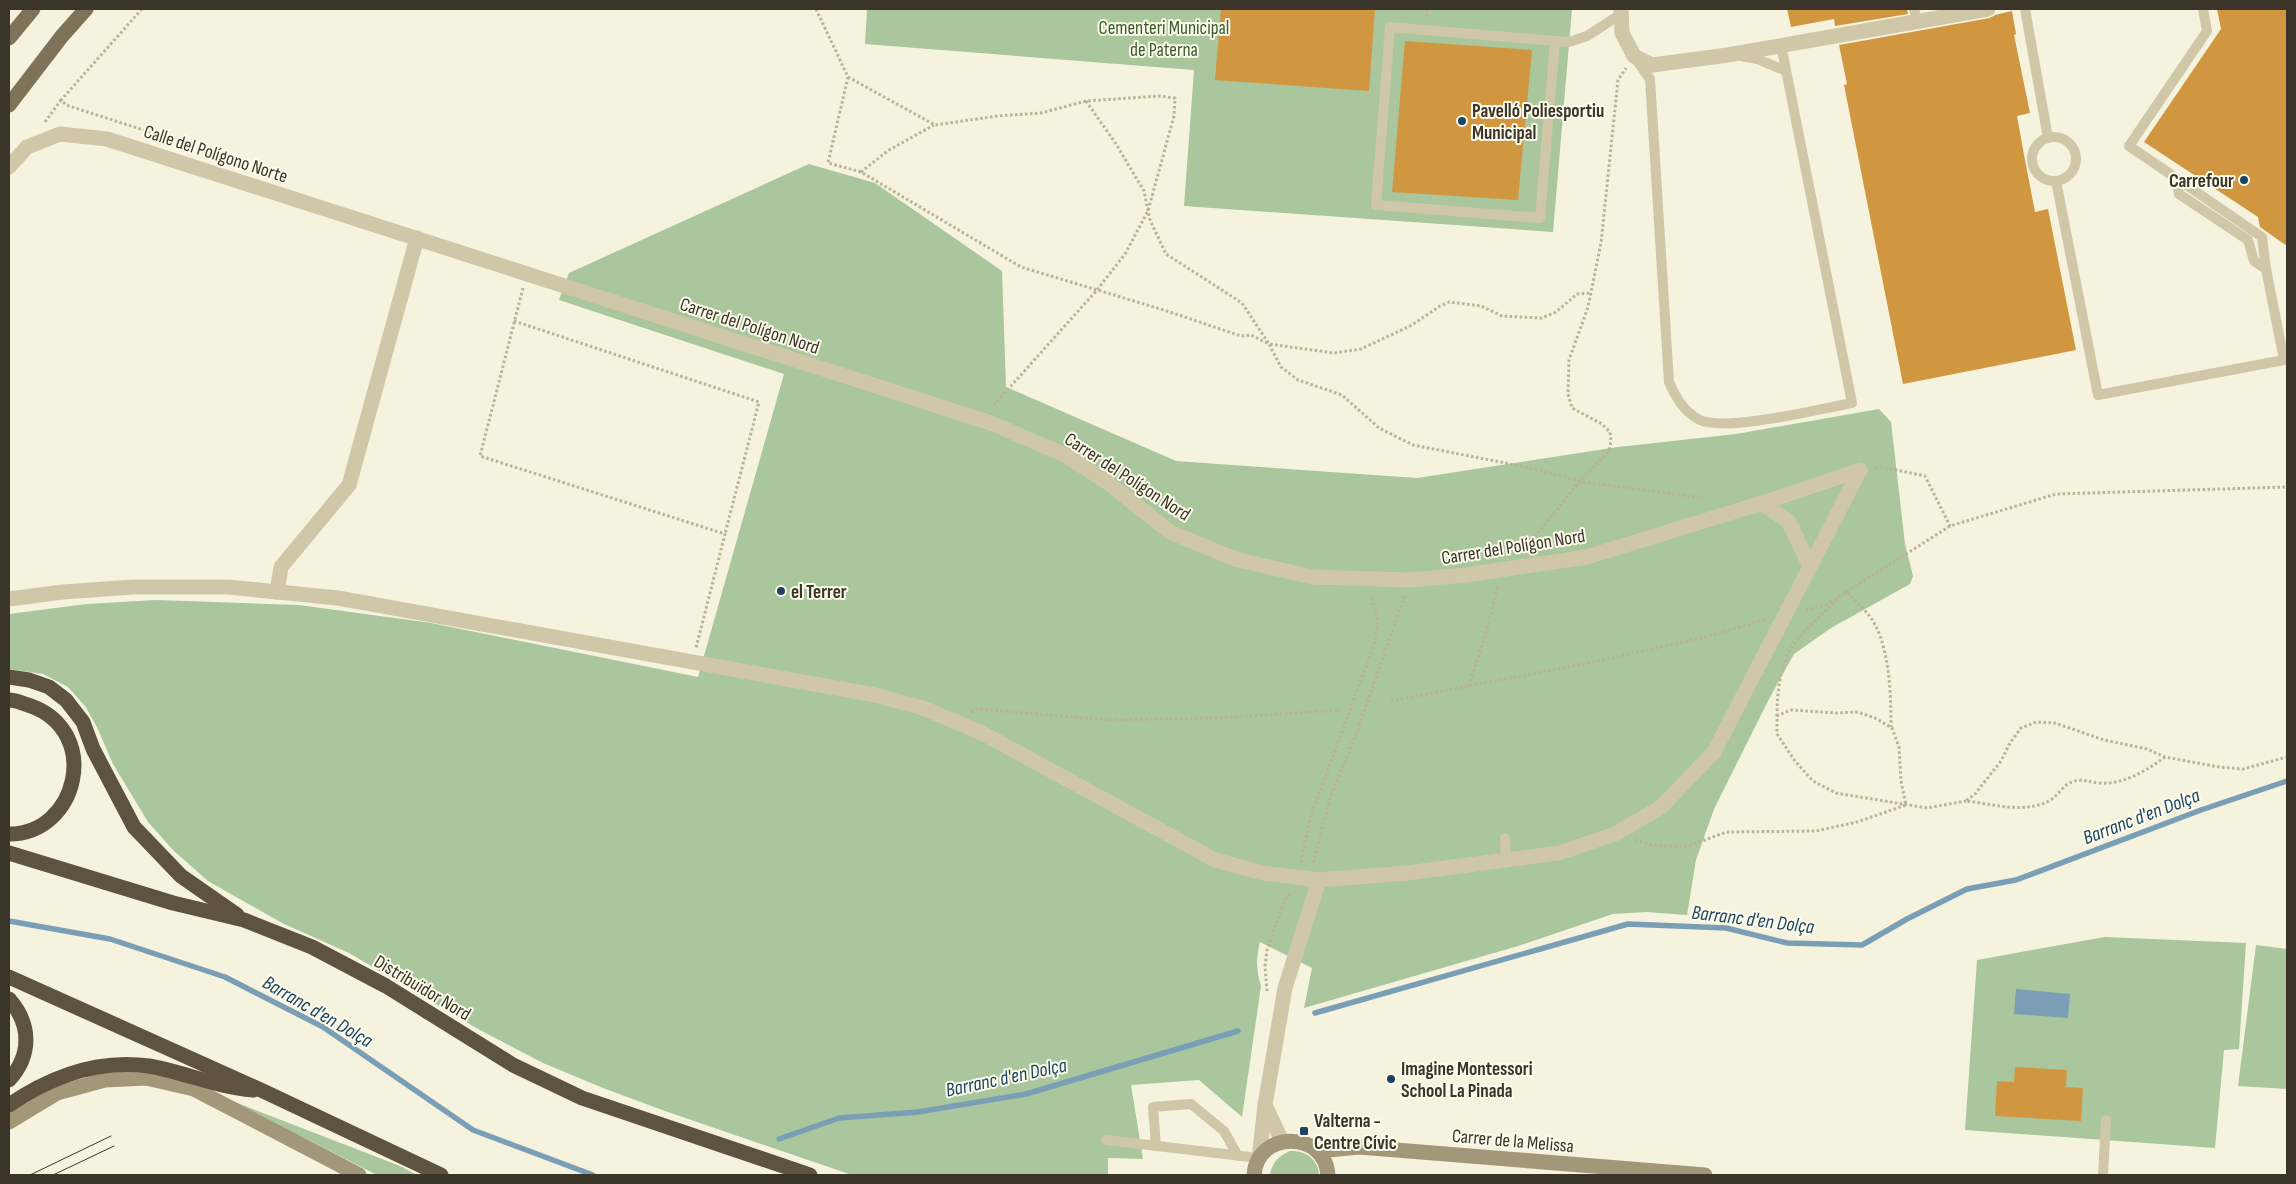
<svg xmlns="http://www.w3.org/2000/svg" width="2296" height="1184" font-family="'Sofia Sans Condensed',sans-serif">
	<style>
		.green { fill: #a9c69c }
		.water { fill: #7a9eb5 }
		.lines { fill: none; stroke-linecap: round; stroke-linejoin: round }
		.stream { stroke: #7a9eb5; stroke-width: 5.5 }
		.building { fill: #d19640 }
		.path { stroke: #bbb292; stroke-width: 3; stroke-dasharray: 2.5 2.5; stroke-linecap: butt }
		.lane { stroke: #cfc7a8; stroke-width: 10 }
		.street { stroke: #cfc7a8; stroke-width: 15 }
		.secondary { stroke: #a39779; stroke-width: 15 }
		.primary { stroke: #7e7259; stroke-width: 15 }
		.highway { stroke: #5d533f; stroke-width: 15 }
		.tram { stroke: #3b3529; stroke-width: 1 }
		.poi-dot { fill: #1a4461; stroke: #fcfaeb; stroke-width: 2 }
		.labels { text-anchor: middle; stroke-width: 4; stroke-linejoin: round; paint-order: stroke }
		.park-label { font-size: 19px; fill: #385c2a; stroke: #fcfaeb }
		.poi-label { font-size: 19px; font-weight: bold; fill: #3b3529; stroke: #fcfaeb; text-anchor: start }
		.street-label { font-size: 19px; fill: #3b3529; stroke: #fcfaeb }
		.water-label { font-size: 20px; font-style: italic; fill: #1a4461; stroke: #fcfaeb }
	</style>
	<rect width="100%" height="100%" fill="#f5f2de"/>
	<!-- green -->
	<g class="green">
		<path d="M867,9h705l-19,223 -369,-26 10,-136 -329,-26z"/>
		<path d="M809,164l66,19 127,88 4,116 170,74 241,17 201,-31 118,-13 143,-25 12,13 14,122 8,32 -3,8 -79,44 -37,26 -25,45 -55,110 -18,51 -9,55 -41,-3 -33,2 -95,32 -214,62 8,-40 -52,-26c-4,16 -4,28 1,44l-19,131 -43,-37 -68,5 12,74 -35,-1v17h-256l-187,-64 -62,-23 -60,-25 -65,-34 -129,-76 -67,-30 -74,-42 -34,-30 -26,-29 -35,-58 -16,-37 -12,-21 -17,-19 -25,-13 -34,-5v-55l78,-10 69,-4 143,5 132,18 267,54 86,-303 -225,-74 10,-27z"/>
		<path d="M2105,937l141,6 -7,106 -15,1 -9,98 -250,-18 12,-170z"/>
		<path d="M2256,945l31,4v140l-49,-3z"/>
		<path d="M232,1101l168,65 17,9h-40z"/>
		<path d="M1290,1151c15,-1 28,8 29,24h-49c2,-12 8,-19 20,-24z"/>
	</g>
	<!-- water -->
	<path class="water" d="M2016,989l54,5 -2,24 -54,-4z"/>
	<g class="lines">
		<!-- stream -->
		<g class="stream">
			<path d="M9,921l101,18 115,38 98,50 150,103 120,45"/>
			<path d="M1315,1013l313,-89 98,4 61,15 75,2 45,-26 60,-30 49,-9 185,-70 86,-29"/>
			<path d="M779,1139l60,-21 79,-6 108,-18 212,-63"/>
		</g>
	</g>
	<!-- building -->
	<g class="building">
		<path d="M1221,9h154l-6,82 -154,-11z"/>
		<path d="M1787,9h120l1,5 -73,12 -1,-7 -43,8z"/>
		<path d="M2217,9h70v237l-27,-19 -2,-10 -114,-75 77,-113z"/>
		<path d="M2012,11l4,23 -2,1 16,78 -13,3 7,39 11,57 13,-3 28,141 -173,34 -59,-299 3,-1 -8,-39 151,-27 5,-3z"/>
		<path d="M1405,41l127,9 -14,150 -126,-8z"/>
		<path d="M2015,1067l52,3 -1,17 17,1 -2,33 -86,-5 2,-35 17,1z"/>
	</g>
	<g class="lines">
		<!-- path -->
		<g class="path">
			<path d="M142,9l-81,91 5,5 96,31 -2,3"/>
			<path d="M816,9l32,68 -20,86 33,9 160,95 146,44 74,25 10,-1 18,9 12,23 17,13 44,15 37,33 34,17 113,22 58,15 119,16"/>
			<path d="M1212,10v-1"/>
			<path d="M1378,10l1,-1"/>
			<path d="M1427,16v-7"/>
			<path d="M848,77l87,48 62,-9 44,-3 45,-12 73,-5 16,2 -1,18 -26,95 -23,43 -28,36 -103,115"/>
			<path d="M1086,101l30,43 28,47 6,29 16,34 76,49 27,41 65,9 27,-4 51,-24 28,-19 9,-4 32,4 21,10 40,2 14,-6 21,-18 14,-1"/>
			<path d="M45,122l16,-22"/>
			<path d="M861,172l28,-22 45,-25"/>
			<path d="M523,288l-43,168 245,78 -29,114"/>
			<path d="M514,321l245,81 -34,132"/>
			<path d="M1875,468l6,-1 44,9 25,50"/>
			<path d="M1530,551l3,-12 47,-58 29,-30 2,-10 -1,-9 -8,-8 -30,-16 -4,-14 1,-34 19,-53 13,-64 17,-163 8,-12"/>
			<path d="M1844,593l2,-2c7,8 15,15 22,23 22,27 23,80 23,113"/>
			<path d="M1806,610l20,-5 124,-79 106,-32 231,-7"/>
			<path d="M1469,686l19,-60 10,-41"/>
			<path d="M1391,701l202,-39 121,-27 52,-16"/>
			<path d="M971,712l7,-3 132,11 108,-2 123,-8"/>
			<path d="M1777,716c0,-19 2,-39 9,-58 7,-19 39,-46 54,-61"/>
			<path d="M2165,757c-19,14 -42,28 -66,26 -10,-1 -17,-5 -27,-1 -9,3 -14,14 -23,19 -26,13 -56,3 -83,0l9,-7 26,-33 9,-18 11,-15 15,-6 19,1 49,17 43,9 18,8 54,10 24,2 44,-12"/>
			<path d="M1635,840l18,5 27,2 12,-2 34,-13 90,-1 41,-9 49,-17 -5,-24 -2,-34 -7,-19 -17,-10 -17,-6 -21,1 -46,-3 -14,6v18l18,27 18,20 23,12 91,15 39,-7"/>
			<path d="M1301,862l10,-47 63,-170 4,-24 -7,-26"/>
			<path d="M1313,863l18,-67 25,-62 49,-139"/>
			<path d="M1267,991l-2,-25 2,-16 19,-53 5,-3"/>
		</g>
		<!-- lane -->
		<g class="lane">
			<path d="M1914,9l3,11"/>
			<path d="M2025,9l23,129"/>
			<path d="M1555,41l-15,177 -164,-13 14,-178 179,15 18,-6 34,-22"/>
			<path d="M1741,56l16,3 29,12"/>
			<path d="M1635,58l15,21 19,303c7,16 15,30 31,38 26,12 120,-11 152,-17l-71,-358"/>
			<circle cx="2054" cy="159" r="22"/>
			<path d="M2176,178l86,59 4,32"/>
			<path d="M2056,181l42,214 186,-35 -18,-91 -12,-8 -6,-21 -69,-46 -3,-16 -47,-32 78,-115 -4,-22"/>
			<path d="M1505,838l1,23"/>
			<path d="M1106,1140l153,18"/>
			<path d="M1156,1146l-3,-39 38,-3 33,27 14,25"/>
			<path d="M2103,1175l3,-55"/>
		</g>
		<!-- street -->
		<g class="street">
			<path d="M1621,9l1,24 12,23 18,9 76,-10 260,-46"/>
			<path d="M9,167l18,-20 33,-13 47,5 884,284 74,32 43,28 62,49 65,27 77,18 98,3 56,-5 121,-18 175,-54 98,-33"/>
			<path d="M1762,503l27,19 21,45"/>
			<path d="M277,592l4,-25 68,-82 68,-247"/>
			<path d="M9,599l54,-7 70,-5h95l110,11 537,97 48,13 59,25 233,127 48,13 56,7 88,-7 152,-20 56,-19 46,-27 53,-55 146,-282"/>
			<path d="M1265,1105l17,36"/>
			<path d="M1259,1158l6,-53 20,-117 34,-108"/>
		</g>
		<!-- secondary -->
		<g class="secondary">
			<path d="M9,1122l48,-29 48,-13 41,-2 48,11 165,86"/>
			<path d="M1318,1151l41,-4 346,28"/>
			<path d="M1254,1175c3,-45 71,-45 74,0"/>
		</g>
		<!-- primary -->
		<g class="primary">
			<path d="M9,38l24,-29"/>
			<path d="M9,105l53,-69 24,-27"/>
		</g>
		<!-- highway -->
		<g class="highway">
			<path d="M9,677l20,3 20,7 17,13 17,22 10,27 41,78 47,49 56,39"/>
			<path d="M9,700c7,0 15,4 22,6 71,26 47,128 -22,128"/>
			<path d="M9,853l164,50 71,17 68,27 74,39 127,79 69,33 228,77"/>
			<path d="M9,977l254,114 178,84"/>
			<path d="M9,999c22,25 23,56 0,81"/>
			<path d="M9,1105c41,-28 89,-46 140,-39 35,6 67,21 104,24"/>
		</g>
		<!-- tram -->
		<g class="tram">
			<path d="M30,1175l81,-39"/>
			<path d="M53,1175l61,-29"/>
		</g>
	</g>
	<!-- markers -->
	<g class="poi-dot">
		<circle cx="1462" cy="121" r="5"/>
		<circle cx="2244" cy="180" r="5"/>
		<circle cx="781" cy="591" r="5"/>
		<circle cx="1391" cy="1079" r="5"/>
		<rect x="1299" y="1126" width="10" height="10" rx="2.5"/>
	</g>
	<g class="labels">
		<!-- park labels -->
		<g class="park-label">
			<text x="1164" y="34">Cementeri Municipal<tspan x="1164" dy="22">de Paterna</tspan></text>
		</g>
		<!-- poi labels -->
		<g class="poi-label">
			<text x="1472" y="117">Pavelló Poliesportiu<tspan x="1472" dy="22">Municipal</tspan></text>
			<text x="2234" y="187" text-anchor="end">Carrefour</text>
			<text x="791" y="598">el Terrer</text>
			<text x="1401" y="1075">Imagine Montessori<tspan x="1401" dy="22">School La Pinada</tspan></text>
			<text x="1314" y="1127">Valterna -<tspan x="1314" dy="22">Centre Cívic</tspan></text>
		</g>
		<!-- street labels -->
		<g class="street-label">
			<text transform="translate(216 153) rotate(18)" y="7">Calle del Polígono Norte</text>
			<text transform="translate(750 325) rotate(18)" y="7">Carrer del Polígon Nord</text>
			<text transform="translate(1128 476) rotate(33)" y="7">Carrer del Polígon Nord</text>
			<text transform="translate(1513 546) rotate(-9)" y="7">Carrer del Polígon Nord</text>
			<text transform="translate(423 987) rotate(31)" y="7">Distribuïdor Nord</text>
			<text transform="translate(1513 1140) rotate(5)" y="7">Carrer de la Melissa</text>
		</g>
		<!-- water labels -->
		<g class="water-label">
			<text transform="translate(2141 816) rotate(-21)" y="7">Barranc d'en Dolça</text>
			<text transform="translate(1753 919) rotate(7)" y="7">Barranc d'en Dolça</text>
			<text transform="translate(318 1011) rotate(30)" y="7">Barranc d'en Dolça</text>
			<text transform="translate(1006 1077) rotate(-12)" y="7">Barranc d'en Dolça</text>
		</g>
	</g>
	<!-- border -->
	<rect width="2296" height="1184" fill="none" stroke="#3b3529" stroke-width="20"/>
</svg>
